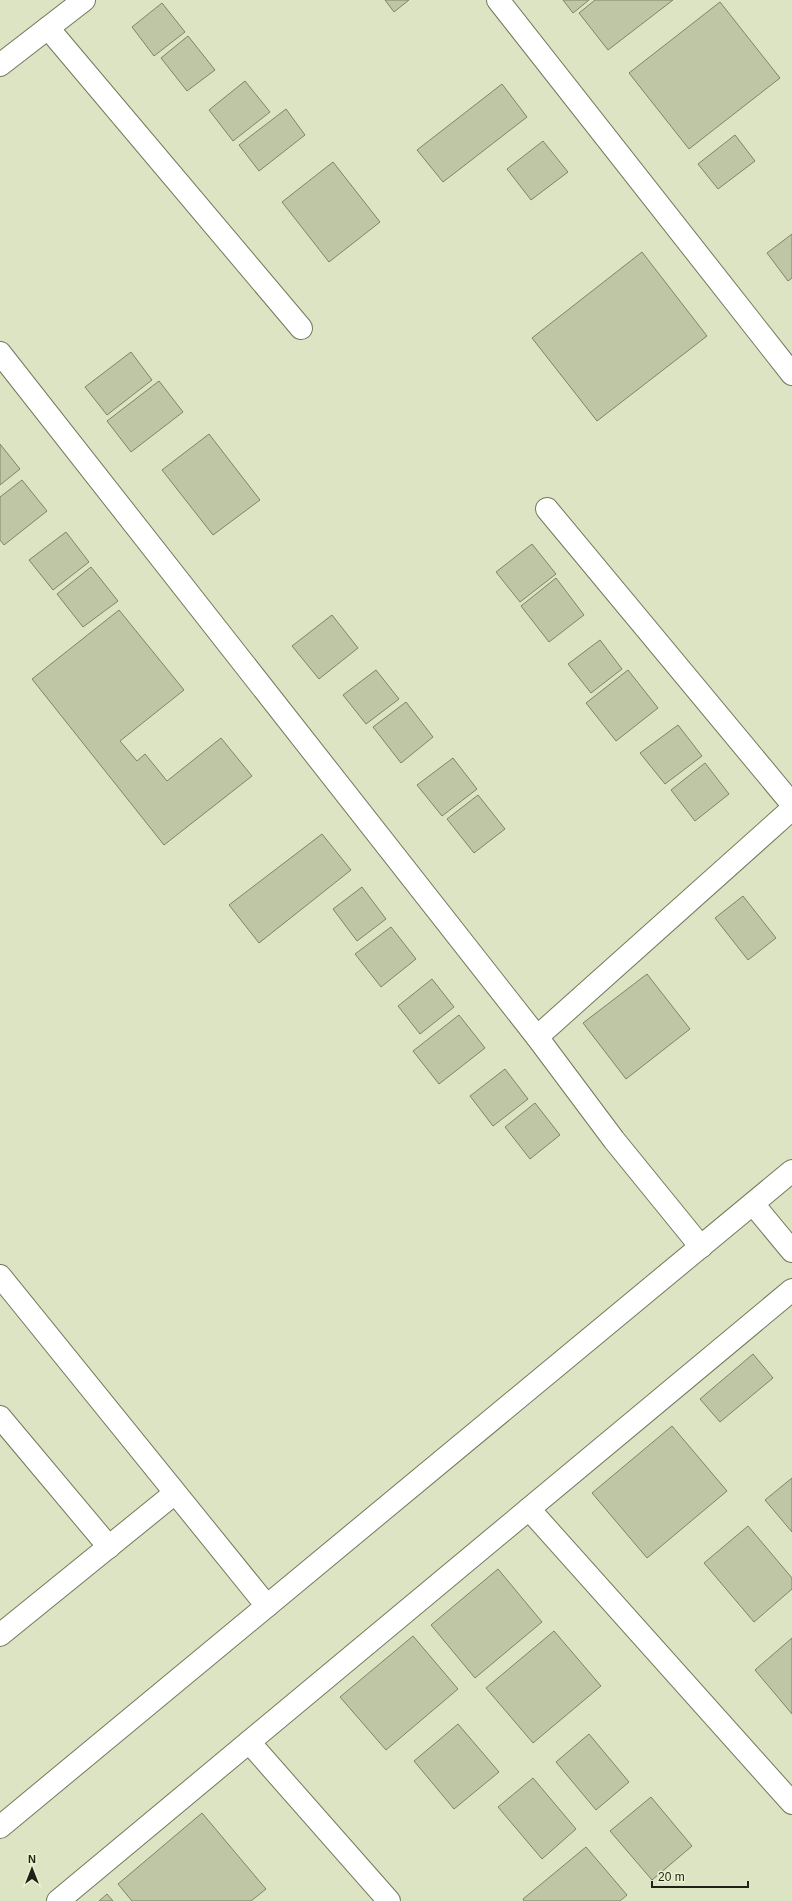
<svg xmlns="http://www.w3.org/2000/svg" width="792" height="1901" font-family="Helvetica,sans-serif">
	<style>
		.building { fill: #bfc6a5; stroke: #7e8567 }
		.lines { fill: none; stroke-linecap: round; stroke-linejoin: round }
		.minor-casing { stroke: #73795b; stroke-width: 24 }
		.minor { stroke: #fff; stroke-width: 22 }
	</style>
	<rect width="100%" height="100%" fill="#dce4c3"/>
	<!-- building -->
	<g class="building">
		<path d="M385,0h24l-15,12z"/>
		<path d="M563,0h26l-16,13z"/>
		<path d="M595,0h78l-65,50 -29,-37z"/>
		<path d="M720,2l60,76 -91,71 -60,-76z"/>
		<path d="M162,3l23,29 -31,24 -22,-29z"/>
		<path d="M188,36l27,34 -28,21 -26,-33z"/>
		<path d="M245,81l25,31 -37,29 -24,-31z"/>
		<path d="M502,84l25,33 -84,65 -26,-32z"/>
		<path d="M286,109l19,26 -46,36 -20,-26z"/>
		<path d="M735,135l20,26 -37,28 -20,-25z"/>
		<path d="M543,141l25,31 -37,28 -24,-31z"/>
		<path d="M333,162l47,60 -51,40 -47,-60z"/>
		<path d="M792,234v44l-4,3 -21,-28z"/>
		<path d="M642,252l65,84 -110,85 -65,-83z"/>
		<path d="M131,352l21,28 -45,35 -22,-28z"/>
		<path d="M159,381l24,31 -52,40 -24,-31z"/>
		<path d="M209,434l51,66 -47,35 -51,-65z"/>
		<path d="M0,444l20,25 -20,16z"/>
		<path d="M22,480l25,31 -43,34 -4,-5v-43z"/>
		<path d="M66,532l23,30 -36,28 -24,-30z"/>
		<path d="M532,544l24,30 -36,28 -24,-30z"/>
		<path d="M91,567l27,34 -35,26 -26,-33z"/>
		<path d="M556,578l28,37 -35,27 -28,-36z"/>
		<path d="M119,610l65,80 -64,51 17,20 8,-7 22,27 54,-43 31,38 -88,69 -132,-166z"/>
		<path d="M332,615l26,33 -39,31 -27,-33z"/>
		<path d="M600,640l22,29 -31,24 -23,-29z"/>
		<path d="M376,670l23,29 -33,25 -23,-29z"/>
		<path d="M628,670l30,38 -42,33 -30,-38z"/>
		<path d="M406,702l27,35 -32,26 -28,-36z"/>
		<path d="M678,725l24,31 -37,28 -25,-31z"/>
		<path d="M453,758l24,31 -35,27 -25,-31z"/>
		<path d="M705,763l24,31 -34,27 -24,-31z"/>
		<path d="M478,795l27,34 -31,24 -27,-34z"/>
		<path d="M322,834l29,36 -92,73 -30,-38z"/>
		<path d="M362,887l24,32 -29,22 -24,-32z"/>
		<path d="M743,896l33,42 -28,22 -33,-42z"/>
		<path d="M391,927l25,32 -35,28 -26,-33z"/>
		<path d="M647,974l43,55 -64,50 -43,-56z"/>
		<path d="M432,979l22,28 -34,27 -22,-28z"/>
		<path d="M459,1015l26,33 -46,36 -26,-33z"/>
		<path d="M505,1069l23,30 -35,27 -23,-30z"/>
		<path d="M535,1103l25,32 -30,24 -25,-32z"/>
		<path d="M753,1354l20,24 -53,44 -20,-23z"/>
		<path d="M672,1426l55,65 -80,67 -55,-65z"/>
		<path d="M792,1478v54l-27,-32z"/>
		<path d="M748,1526l44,52v11l-38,33 -50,-59z"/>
		<path d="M498,1569l44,53 -67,56 -44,-53z"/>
		<path d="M554,1631l47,55 -68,57 -47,-55z"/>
		<path d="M413,1636l45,53 -72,61 -46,-53z"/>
		<path d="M792,1638v76l-37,-44z"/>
		<path d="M458,1724l41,48 -45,37 -40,-48z"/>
		<path d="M589,1734l40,48 -33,28 -40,-48z"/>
		<path d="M533,1778l43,51 -34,30 -44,-52z"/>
		<path d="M651,1797l41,49 -40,34 -42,-49z"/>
		<path d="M202,1813l64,76 -15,12h-119l-14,-17z"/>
		<path d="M586,1847l41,48 -7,6h-96l-1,-2z"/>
		<path d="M107,1894l6,7h-14z"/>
	</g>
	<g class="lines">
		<!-- minor casing -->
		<g class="minor-casing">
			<g id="minor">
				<path d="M498,0l294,374"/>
				<path d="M48,28l253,300"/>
				<path d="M0,65l84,-65"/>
				<path d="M0,353l537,684 77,103 87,107"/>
				<path d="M547,509l245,295"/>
				<path d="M537,1037l255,-228"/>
				<path d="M753,1204l39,47"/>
				<path d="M0,1276l267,330"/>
				<path d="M0,1417l109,130"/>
				<path d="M529,1509l263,294"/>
				<path d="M0,1635l175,-142"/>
				<path d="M249,1742l140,159"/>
				<path d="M0,1827l792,-656"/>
				<path d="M58,1901l734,-611"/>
			</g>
		</g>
		<!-- minor -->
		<use href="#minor" class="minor"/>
	</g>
	<!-- north arrow -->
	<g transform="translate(32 1869)" stroke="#e9f1cf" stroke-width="3" paint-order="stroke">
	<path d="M0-3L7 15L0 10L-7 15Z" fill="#1f2216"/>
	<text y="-6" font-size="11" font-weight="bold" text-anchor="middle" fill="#1f2216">N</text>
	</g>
	<!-- scale -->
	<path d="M652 1881v6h96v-6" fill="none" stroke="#1f2216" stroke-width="2"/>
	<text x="658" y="1881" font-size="12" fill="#1f2216" stroke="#e9f1cf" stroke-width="3" paint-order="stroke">20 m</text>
</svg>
